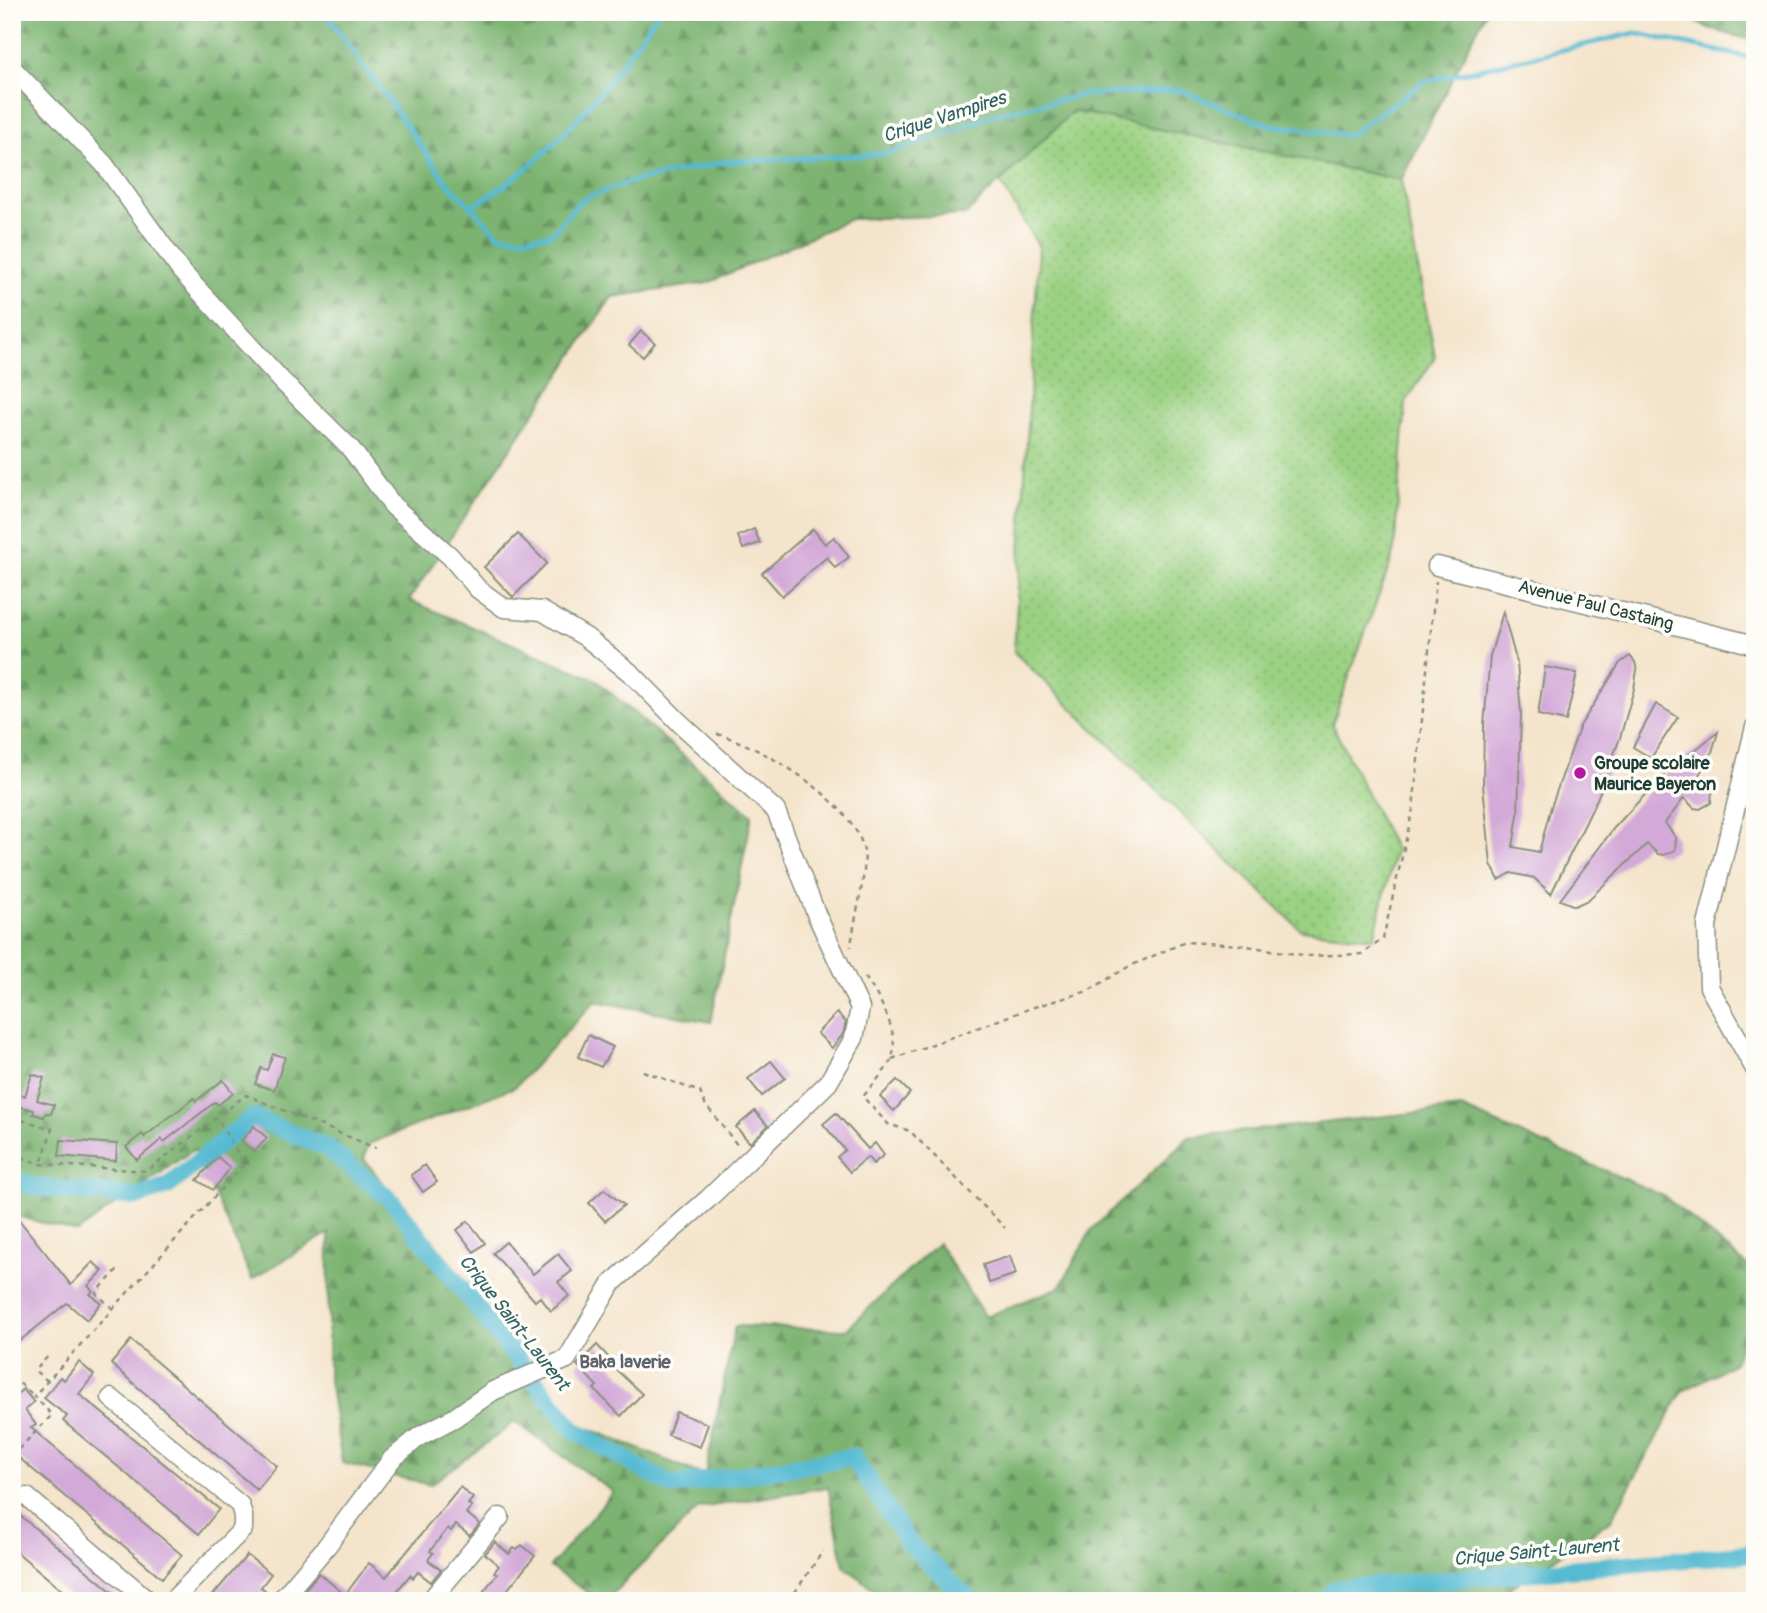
<svg xmlns="http://www.w3.org/2000/svg" width="1767" height="1613" font-family="Pangolin,sans-serif">
	<style>
		.grass { fill: url(#grass-dots); stroke: #5d875c; stroke-width: 2 }
		.forest { fill: url(#forest-firs); stroke: #4e7852; stroke-width: 2 }
		.lines { fill: none; stroke-linecap: round; stroke-linejoin: round }
		.stream { stroke: #54bad2; stroke-width: 5 }
		.canal { stroke: #54bad2; stroke-width: 18 }
		.building { fill: #d3a9d8 }
		.street-casing { stroke: #8a9080; stroke-width: 21 }
		.path { stroke: #8a9080; stroke-width: 2.5; stroke-dasharray: 5 5; stroke-linecap: butt }
		.street { stroke: #fff; stroke-width: 18 }
		.poi-dot { fill: #b5179e; stroke: #fdfcf7; stroke-width: 2.5 }
		.labels { text-anchor: middle; stroke-width: 7; stroke-linejoin: round; paint-order: stroke }
		.street-label { font-size: 18px; fill: #1f3d34; stroke: #fdfcf7 }
		.poi-label { font-size: 18px; font-weight: bold; fill: #1f3d34; stroke: #fdfcf7; text-anchor: start }
		.water-label { font-size: 19px; font-style: italic; fill: #2f6263; stroke: #fdfcf7 }
		.neighbourhood-label { font-size: 19px; font-weight: bold; fill: #5e636d; stroke: #fdfcf7 }
	</style>
	<defs>
		<pattern id="grass-dots" width="8" height="8" patternUnits="userSpaceOnUse" patternTransform="scale(1.75)"><rect width="8" height="8" fill="#9bd183"/><path d="M2 2h.1M6 6h.1" fill="none" stroke="#85b472" stroke-width="1.8" stroke-linecap="round"/></pattern>
		<pattern id="forest-firs" width="22" height="20" patternUnits="userSpaceOnUse" patternTransform="scale(1.75)"><rect width="22" height="20" fill="#7cb371"/><path d="M5 1l3.5 6h-7zM16 11l3.5 6h-7z" fill="#65935e"/></pattern>
	</defs>
	<rect width="100%" height="100%" fill="#fdfcf7"/>
	<filter id="ink" filterUnits="userSpaceOnUse"><feTurbulence type="fractalNoise" baseFrequency=".0143" numOctaves="2"/><feDisplacementMap in="SourceGraphic" scale="14" xChannelSelector="R" yChannelSelector="G"/><feConvolveMatrix kernelMatrix="1 2 1 2 8 2 1 2 1" color-interpolation-filters="sRGB"/></filter>
	<filter id="wash" filterUnits="userSpaceOnUse"><feTurbulence type="fractalNoise" baseFrequency=".00686" numOctaves="4" result="noise"/><feDisplacementMap in="SourceGraphic" scale="28" xChannelSelector="R" yChannelSelector="G"/><feGaussianBlur stdDeviation="1.57" result="paint"/><feColorMatrix in="noise" values="0 0 0 0 0 0 0 0 0 0 0 0 0 0 0 0 0 1.4 0 .05"/><feComposite in="paint" operator="in"/></filter>
	<g filter="url(#wash)">
		<rect width="100%" height="100%" fill="#f4e4cb"/>
		<!-- grass -->
		<path class="grass" d="M1073,111l328,69 34,177 -29,45 -12,151 -62,171 63,126 -21,88 -73,-8 -287,-278 25,-405 -39,-65z"/>
		<!-- forest -->
		<g class="forest">
			<path d="M12,12h1474l-85,168 -328,-69 -108,104 -115,4 -142,64 -96,14 -203,303 186,79 157,136 -41,207 -116,-21 -80,86 -147,57 -4,15 204,261 137,56 30,-150 111,4 92,-87 47,74 75,-30 31,-57 98,-93 272,-29 203,88 91,76v32l-21,59 -52,29 -71,128 -111,75 -42,6h-569l-45,-35 -16,-79 -129,21 -94,93h-5l-50,-34 63,-75 -98,-70 -85,63 -88,-22 -14,-89 1,-141 -77,46 -58,-130 -117,83 -65,-17z"/>
			<path d="M1677,12h78v29l-46,-12z"/>
		</g>
		<g class="lines">
			<!-- stream -->
			<g class="stream">
				<path d="M325,12l121,169 53,54 23,3 29,-4 31,-35 51,-18 92,-19 161,-8 60,-20 46,-19 90,-20 97,-5 90,35 80,10 74,-53 212,-49 120,26"/>
				<path d="M472,206c78,-44 137,-120 186,-194"/>
			</g>
			<!-- canal -->
			<g class="canal">
				<path d="M12,1178l23,9 101,10 32,-11 85,-69 74,31 63,51 184,231 98,56 181,-29 55,85 63,59"/>
				<path d="M1326,1601l10,-12 419,-36"/>
			</g>
		</g>
		<g id="blocks">
			<!-- building -->
			<g class="building">
				<path d="M641,331l14,12 -12,14 -14,-12z"/>
				<path d="M754,529l6,14 -17,6 -5,-13z"/>
				<path d="M813,529l12,15 9,-7 15,20 -14,11 -8,-11 -45,39 -20,-23z"/>
				<path d="M518,534l29,29 -34,34 -29,-30z"/>
				<path d="M1503,612l14,51 4,50 -3,102 -5,32 26,5 12,-45 29,-81 40,-63 10,-7 5,6 2,8 -3,19 -14,49 -23,61 -46,95 -17,-16 -23,-5 -12,7 -8,-16 -8,-79 1,-60 6,-69z"/>
				<path d="M1545,667l32,6 -11,48 -28,-6z"/>
				<path d="M1656,704l22,13 -27,41 -18,-11z"/>
				<path d="M1718,732l-6,20 -16,28 12,6 4,5 -1,12 -11,6 -6,-1 -10,-10 -19,25 11,15 -1,12 -11,5 -6,-1 -11,-10 -59,56 -13,6 -15,-6 54,-72 24,-26 37,-38 1,1z"/>
				<path d="M837,1013l9,9 -3,12 -11,14 -15,-15z"/>
				<path d="M588,1035l25,12 -12,20 -23,-10z"/>
				<path d="M273,1054l12,3 -11,33 -19,-6 6,-16 6,2z"/>
				<path d="M771,1061l14,17 -23,18 -14,-17z"/>
				<path d="M32,1074l12,4 -7,22 17,5 -3,9 -5,-1 -2,4 -11,-3 1,-4 -22,-5v-13l13,4z"/>
				<path d="M223,1080l10,13 -15,12 -3,-3 -51,40 -2,-3 -25,21 -11,-13 16,-13 2,3 50,-39 2,3z"/>
				<path d="M897,1080l13,13 -16,18 -14,-14z"/>
				<path d="M755,1111l13,15 -18,17 -14,-16z"/>
				<path d="M836,1113l32,36 7,-6 9,12 -11,9 -5,-7 -18,15 -13,-15 8,-7 -22,-26z"/>
				<path d="M254,1126l13,12 -13,14 -13,-11z"/>
				<path d="M61,1140l56,4 -1,17 -57,-5z"/>
				<path d="M218,1157l12,11 -17,22 -16,-10z"/>
				<path d="M425,1165l12,17 -14,10 -12,-17z"/>
				<path d="M604,1189l20,16 -19,16 -16,-18z"/>
				<path d="M12,1211l59,74 22,-23 10,9 -15,15 5,5 -3,3 11,9 -14,17 -20,-17 -55,44z"/>
				<path d="M468,1221l17,22 -11,9 -17,-22z"/>
				<path d="M506,1242l27,32 25,-20 14,17 -14,11 11,14 -18,15 -11,-14 -5,4 -42,-48z"/>
				<path d="M1010,1256l6,18 -27,9 -6,-18z"/>
				<path d="M131,1340l146,126 -20,24 -146,-126z"/>
				<path d="M597,1345l14,15 -3,2 34,32 -21,22 -27,-27 3,-3 -20,-21z"/>
				<path d="M79,1362l15,13 -15,19 140,115 -20,25 -136,-113 4,-5 -23,-18 16,-21 4,3z"/>
				<path d="M23,1389l11,13 -9,8 11,15 -5,3 151,127 -20,23 -150,-126v-60l3,4z"/>
				<path d="M676,1412l32,12 -8,23 -32,-12z"/>
				<path d="M460,1487l13,11 -5,6 4,2 -6,7 14,11 -10,12 -14,-11 -5,6 -3,-3 -18,23 3,2 -5,7 13,10 -10,12 -13,-10 -5,6 -3,-3 -21,26h-94l24,-28 26,22 24,-32 17,14z"/>
				<path d="M12,1509l92,76 19,16h-48l-63,-53z"/>
				<path d="M495,1542l14,12 5,-6 3,2 5,-5 13,11 -37,45h-22l21,-27 -3,-2 5,-6 -14,-12z"/>
				<path d="M247,1555l24,19 -10,13 10,8 -2,6h-61z"/>
			</g>
		</g>
	</g>
	<g filter="url(#ink)">
		<use href="#blocks" fill-opacity="0" stroke="#8a9080" stroke-width="2"/>
		<g class="lines">
			<!-- street casing -->
			<g class="street-casing">
				<g id="street">
					<path d="M12,68l92,96 77,107 101,110 69,68 42,57 57,50 28,33 26,19 38,3 45,27 46,37 47,48 96,88 41,105 43,92 -6,30 -26,45 -120,116 -96,84 -45,76 -74,32 -39,27 -34,18 -28,23 -66,88 -46,54"/>
					<path d="M1437,566l318,79"/>
					<path d="M1755,727l-48,198 2,62 46,82"/>
					<path d="M111,1398l129,107 3,11v13l-71,72"/>
					<path d="M27,1497l122,104"/>
					<path d="M430,1601l70,-84"/>
				</g>
			</g>
			<!-- path -->
			<g class="path">
				<path d="M717,734c45,12 138,68 147,117 4,20 -11,72 -13,96"/>
				<path d="M865,977c14,20 35,55 27,81 -3,10 -22,29 -29,39l25,27 22,7 95,97"/>
				<path d="M892,1059l142,-52 54,-16 40,-24 57,-25 56,3 67,11 54,-2 21,-15 30,-130 23,-228"/>
				<path d="M643,1071l57,21 5,12 33,42"/>
				<path d="M12,1117l40,12 -11,35"/>
				<path d="M12,1154l29,10 106,7 99,-76 130,53"/>
				<path d="M113,1309l-17,-16 23,-25"/>
				<path d="M48,1381l-13,-10 14,-16"/>
				<path d="M12,1385l5,-4 16,14"/>
				<path d="M12,1456l40,-41 -18,-19 210,-232 -27,-46"/>
				<path d="M789,1601l34,-50"/>
			</g>
			<!-- street -->
			<use href="#street" class="street"/>
		</g>
	</g>
	<!-- markers -->
	<circle class="poi-dot" cx="1580" cy="773" r="7"/>
	<g class="labels">
		<!-- street labels -->
		<g class="street-label">
			<text transform="translate(1596 605) rotate(14)" y="6">Avenue Paul Castaing</text>
		</g>
		<!-- poi labels -->
		<g class="poi-label">
			<text x="1594" y="769">Groupe scolaire<tspan x="1594" dy="21">Maurice Bayeron</tspan></text>
		</g>
		<!-- water labels -->
		<g class="water-label">
			<text transform="translate(944 116) rotate(-18)" y="7">Crique Vampires</text>
			<text transform="translate(515 1322) rotate(52)" y="7">Crique Saint-Laurent</text>
			<text transform="translate(1536 1551) rotate(-5)" y="7">Crique Saint-Laurent</text>
		</g>
		<!-- neighbourhood labels -->
		<g class="neighbourhood-label">
			<text x="625" y="1368">Baka laverie</text>
		</g>
	</g>
	<!-- margin -->
	<rect width="1767" height="1613" fill="none" stroke="#fdfcf7" stroke-width="42"/>
</svg>
